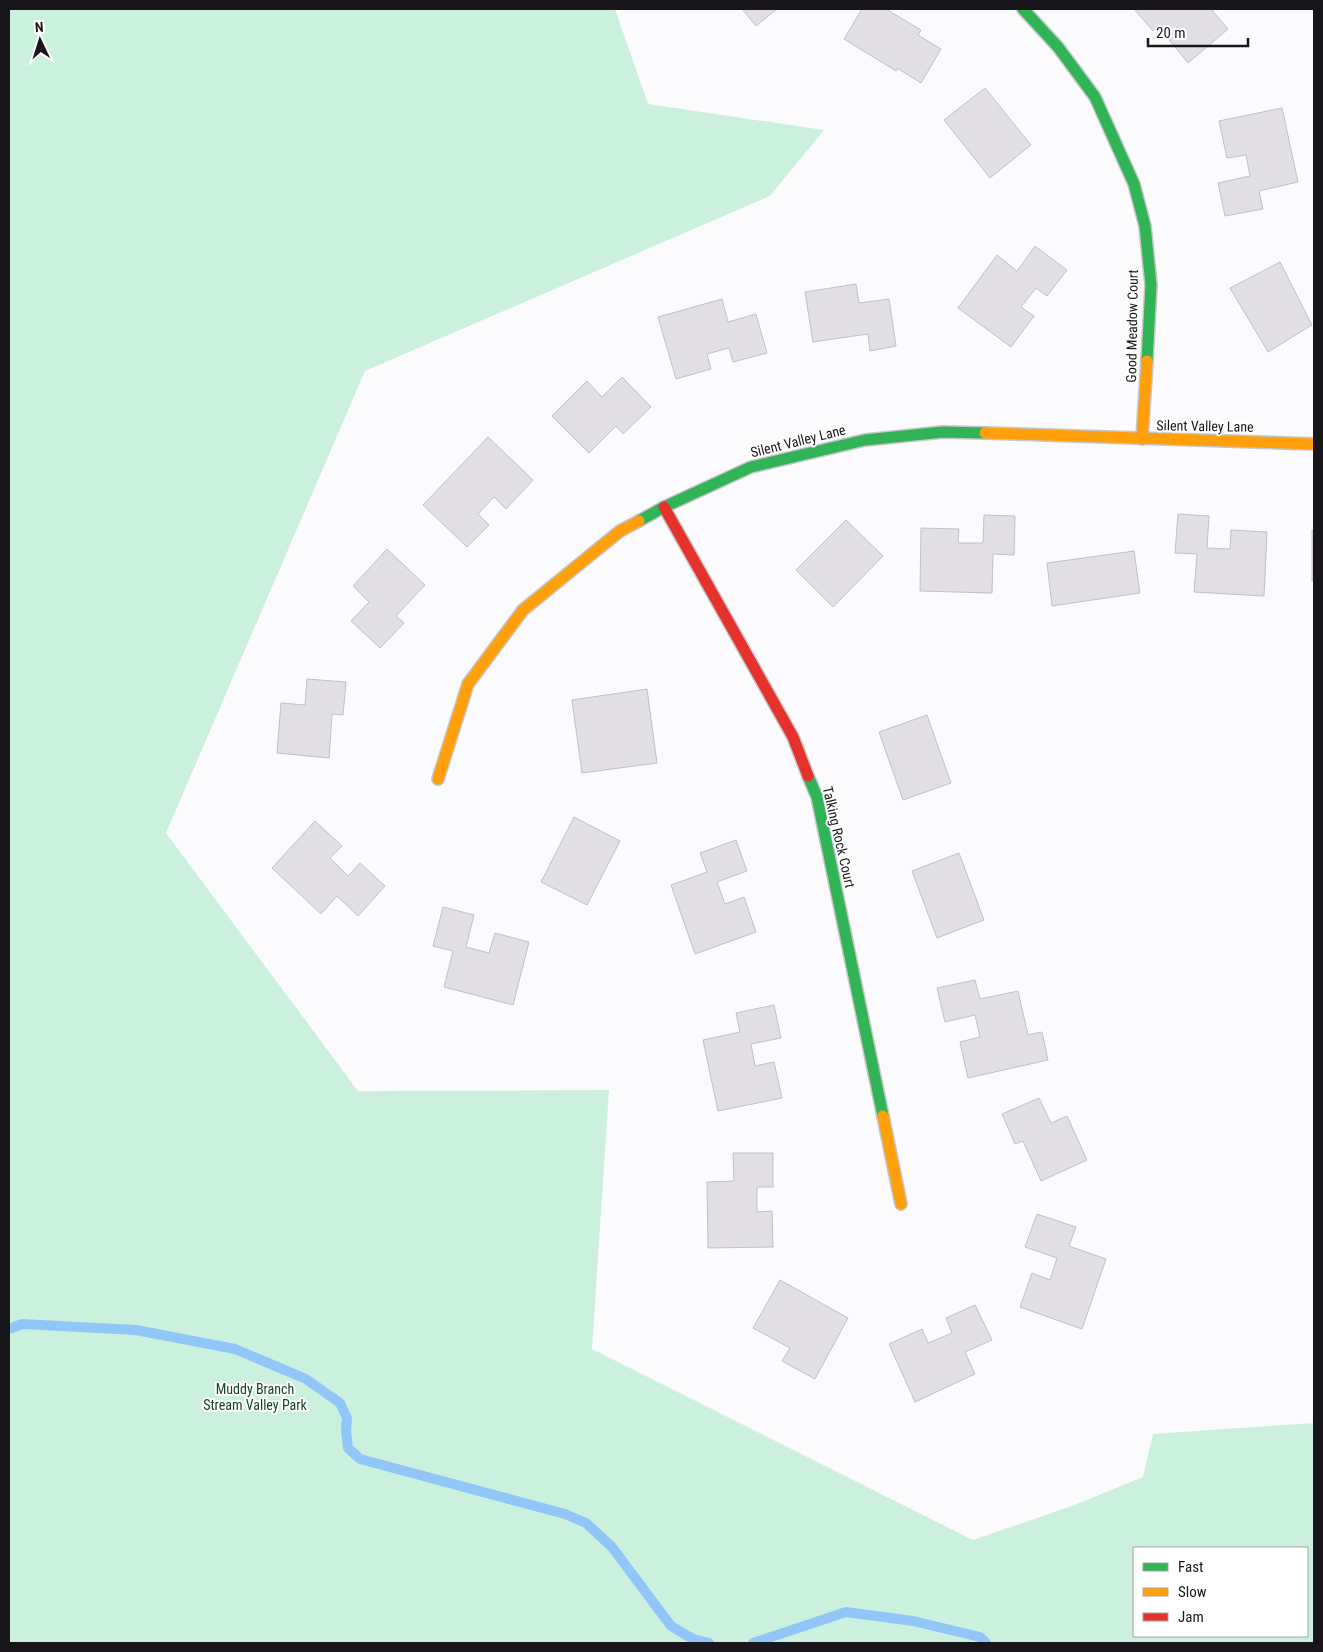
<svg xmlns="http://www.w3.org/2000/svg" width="1323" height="1652" font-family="'Roboto Condensed',sans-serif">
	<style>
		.green { fill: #cbf1de; fill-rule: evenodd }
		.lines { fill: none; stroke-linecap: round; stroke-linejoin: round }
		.stream { stroke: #93c6f8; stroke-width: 10 }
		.building { fill: #e1dfe3; stroke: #c1c0c3 }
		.fast-casing { stroke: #c6c5c8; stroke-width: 14 }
		.slow-casing { stroke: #c6c5c8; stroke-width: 14 }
		.jam-casing { stroke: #c6c5c8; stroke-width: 14 }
		.fast { stroke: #30b455; stroke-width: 11 }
		.slow { stroke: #ff9f0a; stroke-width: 11 }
		.jam { stroke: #e5322d; stroke-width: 11 }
		.labels { text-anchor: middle; stroke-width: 4; stroke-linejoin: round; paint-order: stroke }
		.street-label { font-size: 14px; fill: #18161b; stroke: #fff }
		.park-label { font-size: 14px; fill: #15432f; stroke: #fff }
	</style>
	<rect width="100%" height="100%" fill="#fbfafd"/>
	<!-- green -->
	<path class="green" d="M9,9h606l33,95 176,26 -54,66 -405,175 -199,462 192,258 251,-1 -17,259 381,191 99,-34 71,-29 10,-43 161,-11v220h-1305zM1134,1548h173v88h-173z"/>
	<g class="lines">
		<!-- stream -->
		<g class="stream">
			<path d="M9,1329l13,-5 114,6 99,19 71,30 34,24 7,15 -1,12 2,18 12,11 205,55 21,9 26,24 59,79 22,13 16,4"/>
			<path d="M753,1643l93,-31 67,9 67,16 6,6"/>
		</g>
	</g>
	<!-- building -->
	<g class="building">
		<path d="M742,9h35l-21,17z"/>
		<path d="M862,9h24l35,21 -3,5 23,14 -20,34 -24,-15 -1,3 -52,-32z"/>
		<path d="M1134,9h77l17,20 -40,34 -30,-37 -5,5z"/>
		<path d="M985,88l46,57 -41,33 -46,-58z"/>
		<path d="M1282,108l16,74 -39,9 4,18 -38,7 -7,-33 32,-7 -4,-21 -19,3 -8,-37z"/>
		<path d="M1035,246l32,24 -20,26 -11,-8 -15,19 13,9 -23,31 -53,-39 39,-53 20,16z"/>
		<path d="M1280,262l32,63 -44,27 -38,-64z"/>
		<path d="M856,284l3,19 30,-4 7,47 -26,5 -2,-17 -55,8 -8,-50z"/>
		<path d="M722,299l6,23 28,-8 11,39 -34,9 -4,-14 -22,6 4,15 -35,10 -18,-62z"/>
		<path d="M622,377l29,30 -28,27 -7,-8 -27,27 -37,-37 35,-35 15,16z"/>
		<path d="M488,437l45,43 -27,29 -12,-12 -16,17 11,11 -22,22 -44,-42z"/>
		<path d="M1178,514l31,2 -2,32 23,1 1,-19 36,2 -3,64 -70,-4 3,-38 -22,-1z"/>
		<path d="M984,515l31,1 -1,39 -21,-1 -1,39 -72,-2 1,-63 38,1 -1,14h25z"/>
		<path d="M846,520l37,36 -50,51 -37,-37z"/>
		<rect x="1312" y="530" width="2" height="51"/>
		<path d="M387,549l38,36 -29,31 8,7 -24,25 -29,-27 18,-19 -16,-16z"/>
		<path d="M1134,551l6,42 -88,13 -5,-43z"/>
		<path d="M307,679l39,3 -3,33 -11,-1 -3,44 -52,-5 4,-50 24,2z"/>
		<path d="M647,689l10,74 -75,10 -10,-73z"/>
		<path d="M927,715l24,68 -48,17 -24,-68z"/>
		<path d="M574,817l46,24 -33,64 -46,-23z"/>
		<path d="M315,821l27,25 -12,12 18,18 12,-13 25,23 -27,30 -21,-20 -16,18 -49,-46z"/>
		<path d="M736,840l11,31 -30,11 8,22 19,-7 12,35 -61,22 -24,-69 36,-13 -7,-19z"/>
		<path d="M959,853l25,67 -47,18 -25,-67z"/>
		<path d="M443,907l31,8 -8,32 23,6 6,-20 34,9 -16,63 -69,-18 9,-36 -20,-5z"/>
		<path d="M975,980l5,19 38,-8 10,44 14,-3 6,28 -80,18 -8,-36 20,-5 -5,-22 -30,7 -8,-34z"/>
		<path d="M774,1005l7,33 -30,6 4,22 19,-4 8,36 -64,13 -15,-71 37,-8 -4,-19z"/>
		<path d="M1039,1098l12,25 16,-7 20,44 -46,21 -18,-40 -8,3 -13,-30z"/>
		<path d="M733,1153h40v34h-16v25l15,-1 1,36 -65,1 -1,-66 27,-1z"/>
		<path d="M1037,1214l39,13 -7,19 37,13 -24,70 -62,-22 12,-34 18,7 7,-22 -32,-11z"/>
		<path d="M780,1280l68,38 -33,61 -33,-18 8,-13 -37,-20z"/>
		<path d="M975,1305l17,35 -27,12 10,22 -60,28 -26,-58 33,-15 6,14 24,-10 -6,-15z"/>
	</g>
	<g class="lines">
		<!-- fast casing -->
		<g class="fast-casing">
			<g id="fast">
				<path d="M1023,9l35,38 37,50 39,87 11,42 6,59 -4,76"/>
				<path d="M639,521l25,-14 87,-40 114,-27 78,-8 42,1"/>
				<path d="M808,776l9,21 66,319"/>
			</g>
		</g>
		<!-- slow casing -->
		<g class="slow-casing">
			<g id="slow">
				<path d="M985,433l329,11"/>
				<path d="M1142,439l5,-78"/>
				<path d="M438,779l30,-95 55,-74 97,-79 19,-10"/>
				<path d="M883,1116l18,88"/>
			</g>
		</g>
		<!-- jam casing -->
		<g class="jam-casing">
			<path id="jam" d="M664,507l129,230 15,39"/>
		</g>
		<!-- fast -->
		<use href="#fast" class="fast"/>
		<!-- slow -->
		<use href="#slow" class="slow"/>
		<!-- jam -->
		<use href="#jam" class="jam"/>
	</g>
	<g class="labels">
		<!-- street labels -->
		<g class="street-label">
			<text transform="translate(1132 326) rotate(-89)" y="5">Good Meadow Court</text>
			<text transform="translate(1205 426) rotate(1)" y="5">Silent Valley Lane</text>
			<text transform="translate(798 441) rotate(-14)" y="5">Silent Valley Lane</text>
			<text transform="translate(839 837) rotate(77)" y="5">Talking Rock Court</text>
		</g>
		<!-- park labels -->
		<g class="park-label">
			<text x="255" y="1394">Muddy Branch<tspan x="255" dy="16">Stream Valley Park</tspan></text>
		</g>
	</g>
	<!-- border -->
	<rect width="1323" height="1652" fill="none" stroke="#18161b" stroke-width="20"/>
	<!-- legend -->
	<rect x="1133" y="1547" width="175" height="90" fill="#ffffff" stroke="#a3a2a4"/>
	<rect x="1143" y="1563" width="25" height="8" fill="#30b455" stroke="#a3a2a4"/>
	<text x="1178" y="1572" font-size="15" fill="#18161b">Fast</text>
	<rect x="1143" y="1588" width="25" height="8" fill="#ff9f0a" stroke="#a3a2a4"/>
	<text x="1178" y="1597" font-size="15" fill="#18161b">Slow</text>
	<rect x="1143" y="1613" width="25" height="8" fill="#e5322d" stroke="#a3a2a4"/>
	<text x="1178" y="1622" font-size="15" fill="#18161b">Jam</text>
	<!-- north arrow -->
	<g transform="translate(40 40) rotate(356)" stroke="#ffffff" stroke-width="4" paint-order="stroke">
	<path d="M0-4L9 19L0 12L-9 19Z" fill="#18161b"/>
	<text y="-8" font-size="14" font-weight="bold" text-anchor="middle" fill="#18161b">N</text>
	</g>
	<!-- scale -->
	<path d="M1148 38v8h100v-8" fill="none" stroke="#18161b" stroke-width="2.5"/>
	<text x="1156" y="38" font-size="15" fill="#18161b" stroke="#ffffff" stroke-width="4" paint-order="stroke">20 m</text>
</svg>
